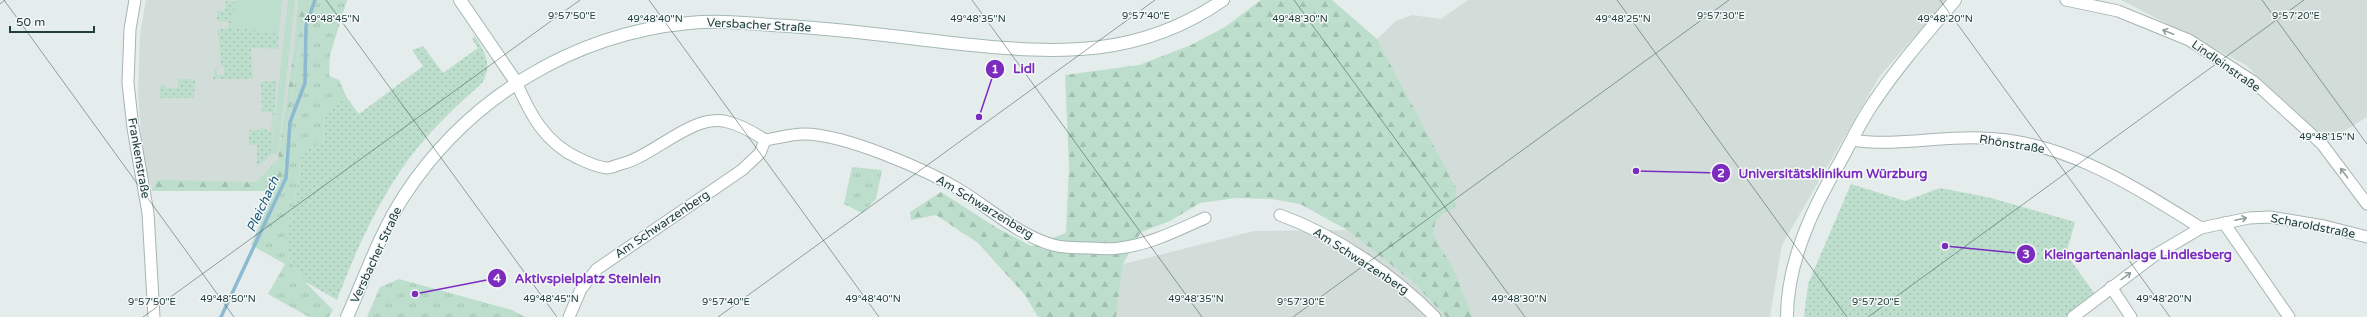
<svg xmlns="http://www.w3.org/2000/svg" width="2367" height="317" font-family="'Varela Round',sans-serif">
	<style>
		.built { fill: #d2ddda }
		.grass { fill: url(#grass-dots) }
		.forest { fill: url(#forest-firs) }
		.park { fill: url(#park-tufts) }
		.pitch { fill: #bddecc }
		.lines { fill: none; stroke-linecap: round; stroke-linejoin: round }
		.stream { stroke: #8db9d1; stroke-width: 3.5 }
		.street-casing { stroke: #a6b5b3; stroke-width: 13 }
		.secondary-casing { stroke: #a2b9b5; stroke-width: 14 }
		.street { stroke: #fff; stroke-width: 11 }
		.secondary { stroke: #fff; stroke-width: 12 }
		.oneway { stroke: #919f9e }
		.ticks { fill: none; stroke: #233f3d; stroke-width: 1; stroke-opacity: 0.45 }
		.labels { text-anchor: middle; stroke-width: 3; stroke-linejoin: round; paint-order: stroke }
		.street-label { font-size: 12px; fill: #233f3d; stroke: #f4f9f8 }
		.water-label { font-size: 13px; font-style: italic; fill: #1d597a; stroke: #f4f9f8 }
		.ticks-label { font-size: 10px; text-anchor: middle; fill: #233f3d; stroke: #f4f9f8; stroke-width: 3; stroke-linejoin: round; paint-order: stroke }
		.leader { fill: none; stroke: #7b2cbf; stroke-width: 1.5 }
		.callout-dot { fill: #7b2cbf; stroke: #f4f9f8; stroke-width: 1.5 }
		.mark-label { font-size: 12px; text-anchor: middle; font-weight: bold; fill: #fff }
		.callout-label { font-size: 13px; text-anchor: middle; font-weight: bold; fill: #7b2cbf; stroke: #f4f9f8; stroke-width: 3; stroke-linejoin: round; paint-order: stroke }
	</style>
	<defs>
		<pattern id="grass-dots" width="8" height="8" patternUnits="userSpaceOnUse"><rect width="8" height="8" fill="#bddecc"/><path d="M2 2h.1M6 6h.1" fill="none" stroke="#a2c0b0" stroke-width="1.8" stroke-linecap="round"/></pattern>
		<pattern id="forest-firs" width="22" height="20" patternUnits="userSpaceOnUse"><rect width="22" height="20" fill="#bddecc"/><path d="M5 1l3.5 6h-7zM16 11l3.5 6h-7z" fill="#a2c0b0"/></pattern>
		<pattern id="park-tufts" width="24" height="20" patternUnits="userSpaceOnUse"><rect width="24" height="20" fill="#bddecc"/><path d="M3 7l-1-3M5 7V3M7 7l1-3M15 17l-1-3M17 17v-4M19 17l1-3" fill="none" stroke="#a2c0b0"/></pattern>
	</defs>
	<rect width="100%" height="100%" fill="#e4edeb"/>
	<!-- built -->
	<g class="built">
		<path d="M146,0h164l-7,25 -30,166h-121l-9,-33 -5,-63 2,-60z"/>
		<path d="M1468,0h478l-67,77 -97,168 -12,72h-298l-39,-82 2,-12 8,-10 12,-26 -78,-148 19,-18 16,-6 29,4z"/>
		<path d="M2121,0h246v117l-42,26 -79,-78z"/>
		<path d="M1347,230l66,52 33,35h-330l7,-53 131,-33z"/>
	</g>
	<!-- grass -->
	<g class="grass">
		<path d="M226,0l9,2 -3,26 47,4 -1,17 -27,-1 2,31h-40l2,-12h2v8h7v-8l-3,-1 -3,-37h10l1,-7 -12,-1v-10h8z"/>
		<path d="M475,36c10,17 18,29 7,47 -29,26 -60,55 -81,87 -27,40 -47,85 -64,130l-33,-19 -13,-19 -6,-21 14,-63 3,-27 21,-8 2,-31 22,-14 12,16 64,-48 -11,-16 11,-4 20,27 35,-25 -6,-9z"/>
		<path d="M179,79h16l-1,19h-34v-13h5l1,3h12z"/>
		<path d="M277,81l-6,73 -6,7 -8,5v-21h-8v-15h11v-3l11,5 1,-20h-10l-1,-30z"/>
		<path d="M1851,184l54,17 35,-13 47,9 88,25 -9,32 29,40 -29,23h-262l4,-33z"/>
	</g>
	<!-- forest -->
	<g class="forest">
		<path d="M298,0h12l-7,25 -15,98 -4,50 -11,18h-121l5,-11 98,2 11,-10 12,-13 17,-115z"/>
		<path d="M1261,0h71l45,39 79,149 -1,20 -12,5 -8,10 -2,12 21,35 18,47h-26l-33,-35 -66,-52 -47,-26 -29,-5 -35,-1 -36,5 -30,18 -29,11 -18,32 -7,53h-78l-13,-22 -47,-52 -42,-28 -25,5 -1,-8 31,-20 56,36 34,18 35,-13 3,-67 -4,-91 74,-10 52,-20 34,-18z"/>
	</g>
	<!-- park -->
	<g class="park">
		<path d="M310,0h37l-17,55 -1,21 10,4 8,18 -22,14 -2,31 -21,8 -3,27 -14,63 6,21 13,19 29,29 -4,7h-20l-41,-23 17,-30 -34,-19 22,-54 11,-18 4,-50 15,-98z"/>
		<path d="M852,167l30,3 -6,29 -14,14 -18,-9z"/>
		<path d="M399,279l113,31 13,7h-158l13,-30z"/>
	</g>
	<!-- pitch -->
	<g class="pitch">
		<path d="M235,0h47l-3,32 -47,-4z"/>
		<path d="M288,0h7l-17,154h-7z"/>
	</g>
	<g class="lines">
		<!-- stream -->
		<path class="stream" d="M221,317l65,-139 4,-56 15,-39 1,-57 9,-26"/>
		<!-- street casing -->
		<g class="street-casing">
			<g id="street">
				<path d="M135,0l-5,29 -2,54 5,45 15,85 6,104"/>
				<path d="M2066,0l52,11 71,29 65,42 68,62 45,60"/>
				<path d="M516,82c14,32 29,61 62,76 8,4 19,9 29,10 4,0 10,-3 14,-4 33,-8 68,-48 103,-43 14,3 29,11 41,19 13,-2 26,-6 39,-6 40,0 121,35 156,56 31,19 58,45 93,55 11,3 25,3 36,3 10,0 21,2 30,0 30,-3 59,-18 86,-30"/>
				<path d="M1852,140c42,7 87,-4 130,-2 82,2 151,48 219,90"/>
				<path d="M1280,215c55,20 114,60 155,102"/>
				<path d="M2224,223l65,94"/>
				<path d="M2111,287l20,30"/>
				<path d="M569,317l12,-28 16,-20 145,-99 18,-17 5,-13"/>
				<path d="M2073,317l82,-62 46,-27 48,-10 21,-1 54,9 43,11"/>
			</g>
		</g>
		<!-- secondary casing -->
		<g class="secondary-casing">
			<g id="secondary">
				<path d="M460,0l56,82"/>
				<path d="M347,317c18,-40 33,-84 57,-121 64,-98 169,-162 285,-173 28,-3 55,0 83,2 63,3 126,12 189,19 98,10 178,14 262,-44"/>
				<path d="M1787,317c0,-52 23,-104 49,-148 13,-22 23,-46 38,-67 24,-36 53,-69 81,-102"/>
			</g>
		</g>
		<!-- street -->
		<use href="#street" class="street"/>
		<!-- secondary -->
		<use href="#secondary" class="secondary"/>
	</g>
	<!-- one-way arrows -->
	<defs><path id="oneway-shaft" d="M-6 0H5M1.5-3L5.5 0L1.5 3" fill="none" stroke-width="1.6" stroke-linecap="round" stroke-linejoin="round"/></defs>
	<g class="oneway">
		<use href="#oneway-shaft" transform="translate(2168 32) rotate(-158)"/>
		<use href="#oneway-shaft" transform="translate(2344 173) rotate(-127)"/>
		<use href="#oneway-shaft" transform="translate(2241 219) rotate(-12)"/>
		<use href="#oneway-shaft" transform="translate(2126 276) rotate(-36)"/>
	</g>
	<!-- ticks -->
	<path class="ticks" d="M4,0l230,317M326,0l231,317M649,0l230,317M972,0l230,317M1294,0l231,317M1617,0l230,317M1940,0l230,317M2262,0l105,144M0,4l5,-4M143,317l437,-317M718,317l437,-317M1293,317l436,-317M1868,317l436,-317"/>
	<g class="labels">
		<!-- street labels -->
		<g class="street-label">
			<text transform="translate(759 25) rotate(3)" y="4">Versbacher Straße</text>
			<text transform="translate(2226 66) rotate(35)" y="4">Lindleinstraße</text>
			<text transform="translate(2012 144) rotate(9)" y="4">Rhönstraße</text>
			<text transform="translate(139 158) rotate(80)" y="4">Frankenstraße</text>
			<text transform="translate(985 207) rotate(31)" y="4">Am Schwarzenberg</text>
			<text transform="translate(662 224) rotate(-34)" y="4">Am Schwarzenberg</text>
			<text transform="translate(2313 226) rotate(11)" y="4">Scharoldstraße</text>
			<text transform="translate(376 255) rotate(-65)" y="4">Versbacher Straße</text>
			<text transform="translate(1361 261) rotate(33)" y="4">Am Schwarzenberg</text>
		</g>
		<!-- water labels -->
		<g class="water-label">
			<text transform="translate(262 204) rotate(-65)" y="5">Pleichach</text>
		</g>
	</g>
	<g class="ticks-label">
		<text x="1146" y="19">9°57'40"E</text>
		<text x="1721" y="19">9°57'30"E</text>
		<text x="572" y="19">9°57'50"E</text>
		<text x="2296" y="19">9°57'20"E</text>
		<text x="332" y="22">49°48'45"N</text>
		<text x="655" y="22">49°48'40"N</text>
		<text x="978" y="22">49°48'35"N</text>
		<text x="1300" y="22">49°48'30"N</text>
		<text x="1623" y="22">49°48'25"N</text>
		<text x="1945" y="22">49°48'20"N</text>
		<text x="2327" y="140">49°48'15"N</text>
		<text x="228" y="302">49°48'50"N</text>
		<text x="551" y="302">49°48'45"N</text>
		<text x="873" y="302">49°48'40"N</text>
		<text x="1196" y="302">49°48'35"N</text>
		<text x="1519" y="302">49°48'30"N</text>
		<text x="2164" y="302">49°48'20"N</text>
		<text x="152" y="305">9°57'50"E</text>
		<text x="726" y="305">9°57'40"E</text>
		<text x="1301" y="305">9°57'30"E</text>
		<text x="1876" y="305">9°57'20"E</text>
	</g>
	<!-- callouts -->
	<path class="leader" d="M979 117L995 69M1636 171L1721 173M1945 246L2026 254M415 294L497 278"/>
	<g class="callout-dot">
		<circle cx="979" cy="117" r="4"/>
		<circle cx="1636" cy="171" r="4"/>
		<circle cx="1945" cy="246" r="4"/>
		<circle cx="415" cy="294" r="4"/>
		<circle cx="995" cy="69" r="10"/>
		<circle cx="1721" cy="173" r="10"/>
		<circle cx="2026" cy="254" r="10"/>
		<circle cx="497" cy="278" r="10"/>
	</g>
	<g class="mark-label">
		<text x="995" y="73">1</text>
		<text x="1721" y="177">2</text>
		<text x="2026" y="258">3</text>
		<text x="497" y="282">4</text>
	</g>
	<g class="callout-label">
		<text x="1024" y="73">Lidl</text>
		<text x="1833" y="178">Universitätsklinikum Würzburg</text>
		<text x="2138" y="259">Kleingartenanlage Lindlesberg</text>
		<text x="588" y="283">Aktivspielplatz Steinlein</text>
	</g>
	<!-- scale -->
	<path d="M10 26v6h84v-6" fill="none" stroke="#233f3d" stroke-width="2"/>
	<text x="16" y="26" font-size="12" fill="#233f3d" stroke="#f4f9f8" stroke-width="3" paint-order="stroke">50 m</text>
</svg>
